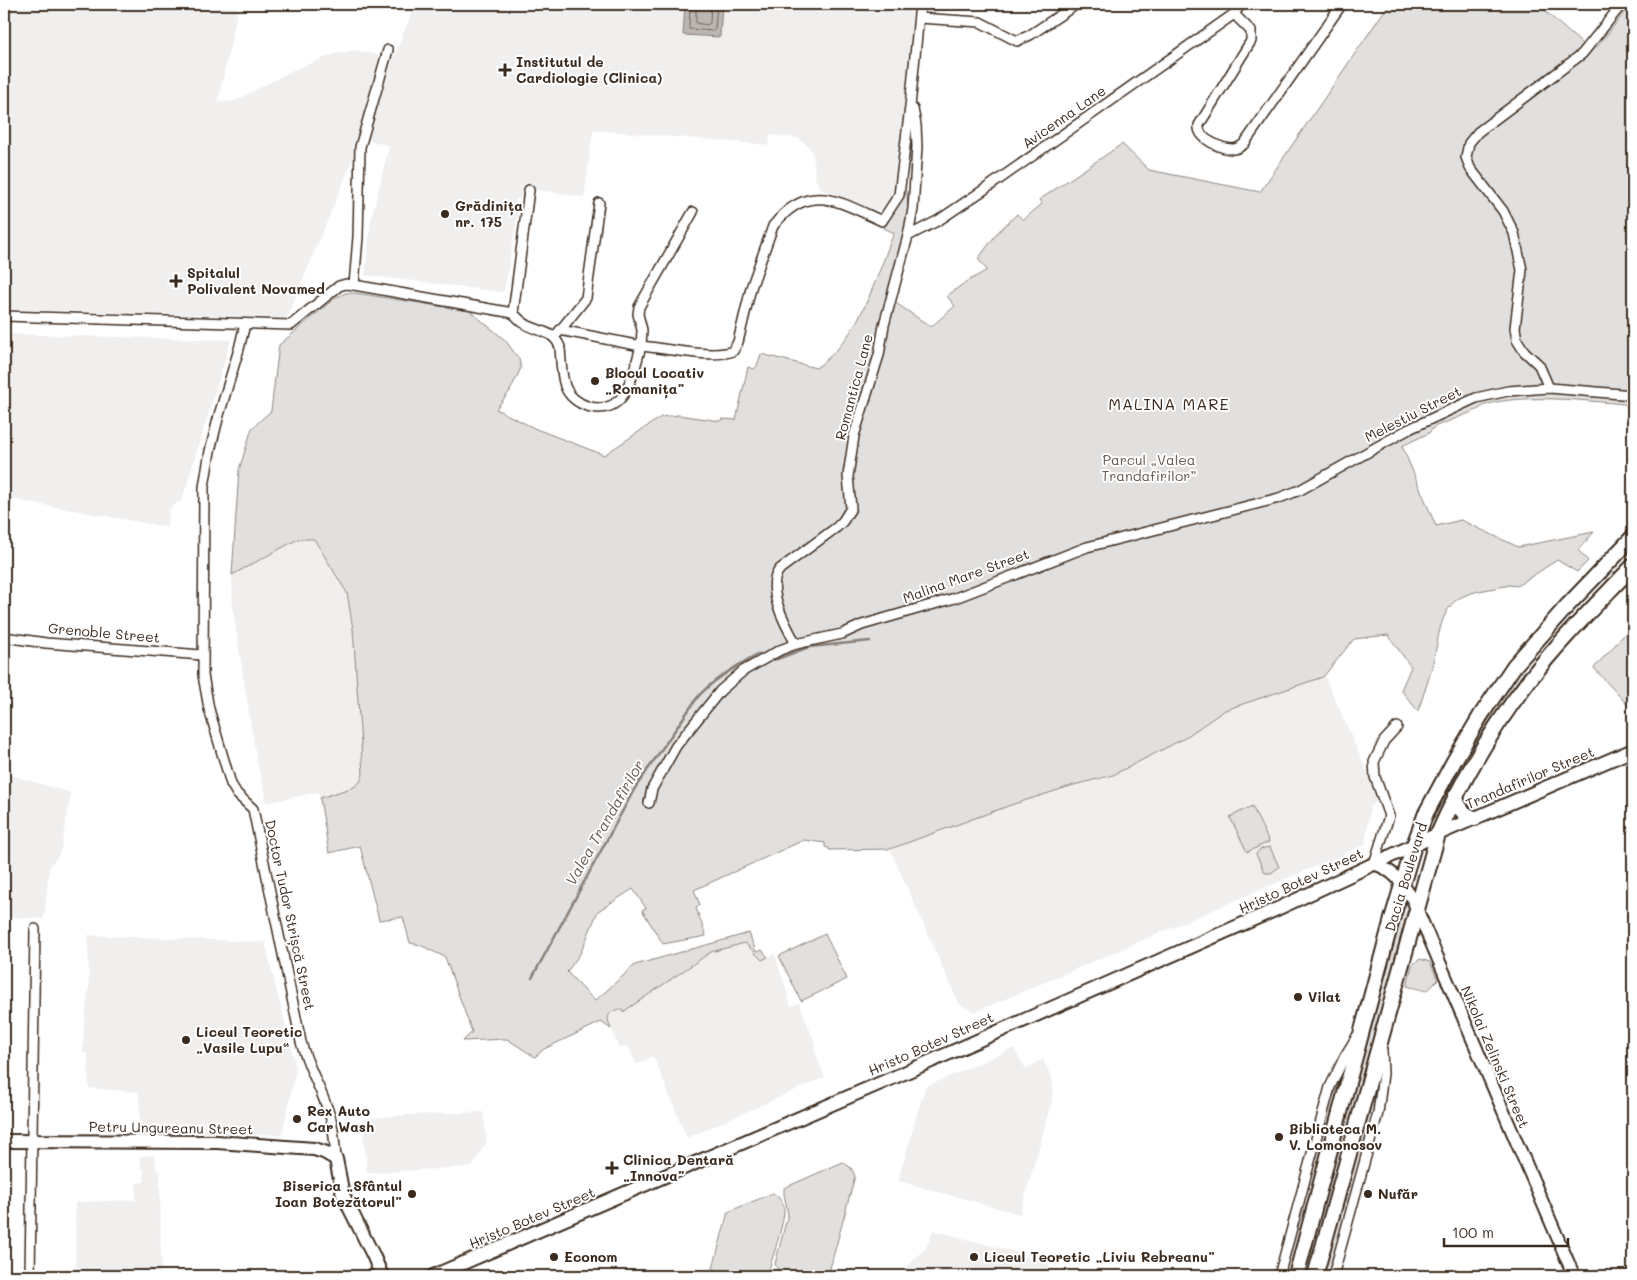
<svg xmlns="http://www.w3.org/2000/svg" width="1637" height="1280" font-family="Mali,sans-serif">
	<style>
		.built { fill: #f1efee }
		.green { fill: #e2e0de; stroke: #8e857e }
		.water { fill: #bcb6b3; stroke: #887e77 }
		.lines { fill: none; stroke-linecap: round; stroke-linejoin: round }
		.shore { stroke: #6f625a; stroke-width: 1 }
		.stream { stroke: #887e77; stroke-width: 2.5 }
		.minor-casing { stroke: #3b2a1e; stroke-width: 12 }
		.tertiary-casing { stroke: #3b2a1e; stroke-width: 15 }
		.secondary-casing { stroke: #3b2a1e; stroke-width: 16 }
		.trunk-casing { stroke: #3b2a1e; stroke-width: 18 }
		.minor { stroke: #fff; stroke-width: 9 }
		.tertiary { stroke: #fff; stroke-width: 11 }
		.secondary { stroke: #fff; stroke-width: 12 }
		.trunk { stroke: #fff; stroke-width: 14 }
		.poi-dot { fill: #3b2a1e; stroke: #fff; stroke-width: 2 }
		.labels { text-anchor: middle; stroke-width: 4; stroke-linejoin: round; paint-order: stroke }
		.poi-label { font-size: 14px; font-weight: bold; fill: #3b2a1e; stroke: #fff; text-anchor: start }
		.street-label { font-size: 14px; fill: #3b2a1e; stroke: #fff }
		.park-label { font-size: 14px; fill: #65584e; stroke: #fff }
		.water-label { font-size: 15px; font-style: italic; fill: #685b52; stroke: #fff }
		.quarter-label { font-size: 16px; letter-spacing: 1px; fill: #3b2a1e; stroke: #fff }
	</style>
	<rect width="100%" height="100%" fill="#fff"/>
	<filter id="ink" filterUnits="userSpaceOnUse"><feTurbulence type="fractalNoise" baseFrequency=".02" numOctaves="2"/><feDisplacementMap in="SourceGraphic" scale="10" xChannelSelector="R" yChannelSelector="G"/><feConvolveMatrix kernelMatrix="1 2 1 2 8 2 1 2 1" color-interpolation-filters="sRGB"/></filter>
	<g filter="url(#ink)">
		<!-- built -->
		<g class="built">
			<path d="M4,4h235l-21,97 10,1 9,-2 56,-30 42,-16 19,-4 24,5 1,1 -24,88 -2,15 -66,159 -283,-9z"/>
			<path d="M415,4h499l-17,175 -4,16 -10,14 -5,2 -56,-21 -7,-11 -1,-19 -2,-7 -3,-6 -11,-9 -28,-3 -1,10 -176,-15 -9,67 -61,-9 -2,11h-5l-1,7 4,1 -15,84 -4,1 -135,-17 6,-55 18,-74 -27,-8z"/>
			<path d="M4,334l227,6 -49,160 -12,8 -3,19 -162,-29 -1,32 5,87h-5z"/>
			<path d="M298,539h16l32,54 7,36 10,145 -3,8 -6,5 -34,11 -2,-6 -52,11 -1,-12 -9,-33 -23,-148 -1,-35z"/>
			<path d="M1323,677h2l54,122 -9,8 -5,38 -390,167 -16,-8 -69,-155 121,-44 63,-20 39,-10 70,-36 42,-29z"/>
			<path d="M4,773l67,20 -10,58 -12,17 -5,51 -40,-2z"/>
			<path d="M88,935l177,7 31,127 -14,66 -142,-3 -1,-40 -50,-4 -1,-34 -5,-1 1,-27 5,-40z"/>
			<path d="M745,943l17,17 13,-6 16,52 8,-3 17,42 -2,5 11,27 -138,61 -34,-82 -12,7 -5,1 -8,-19 -9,3 -11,-28 1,-5 5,-4 8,-2 1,2 88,-59z"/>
			<path d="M1014,1048l12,21 17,-10 10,22 -1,20 -32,113 -122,-33 27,-94z"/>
			<path d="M483,1112l4,29 -15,26 -105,6 -5,-54 45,-4z"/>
			<path d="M154,1155l3,16 3,1 1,104h-85l-1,-74 61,-2v-17l8,-1v-13h-2l-3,-12z"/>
			<path d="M933,1230l78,21 39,13 -3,12h-149l29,-30z"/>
		</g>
		<!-- green -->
		<g class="green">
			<path d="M1389,4h148l44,39 16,4 34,-43h2v401c-31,-3 -133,-15 -156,5l-43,17 -5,6 -27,13 34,80 25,-6 57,27 76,-15 -16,18 10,11 -11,11 -20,-12 -40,26 -7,-1c-16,4 -38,5 -52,14 -20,13 -20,47 -26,68 -4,15 -9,29 -14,44l-17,-21 10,-23 -23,-32 -34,4 -31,38 -98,33 -42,29 -70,36 -39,10 -63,20 -121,44 -61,1v-2l-4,-1v-4l-21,-3 -110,50 6,15 -4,3 10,28 -43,8 -21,-34 4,-2 -13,-19 -35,22 -17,41 -14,20 28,29 40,-36 114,-32 7,19 6,-2 6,7 -6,3 -17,-17 -34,9 -88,60 -2,-3c-14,3 -15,8 -10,20l-10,-7 -57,27 -9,8 -28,-18 -44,2 9,-9 -27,-75 -25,-12 -10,-2 -7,-26 -24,3 -19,-74 -31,7 -9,-55 34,-11 6,-5 3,-8 -10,-145 -6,-36 -33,-54h-16l-66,36 7,-105 13,-42 19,-17 8,-66 56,-47 10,-5h10l115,18 35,29 14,19 2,9 -11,23 -14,18 40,20 68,26 57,-38 17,-2 42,6 3,-2 13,1 12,-53 6,2 3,-3 4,-12 55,14c44,-30 59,-88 78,-135l-10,-5 23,-37 1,23 -21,83 44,30 24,-21 -8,-10 16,-12 24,-14 -9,-11 20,-27 19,-18 6,6 19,-16 -3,-4 83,-56 27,26 111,22z"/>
			<path d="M1633,625v86l-39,-43z"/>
			<path d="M1522,669v3h2l-25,36 -27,43 -36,66 -2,1 36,-69 27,-43z"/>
			<path d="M1252,806l17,36 -22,10 -17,-35z"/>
			<path d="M1270,847l9,20 -8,6h-6l-9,-19 4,-5z"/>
			<path d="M1406,904l3,2 -100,370h-5l100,-369z"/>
			<path d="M825,934l22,45 -46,22 -22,-45z"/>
			<path d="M1420,959l10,3 8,18 -11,11 -20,-5 5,-21z"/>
			<path d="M1349,1058l-59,218h-6l47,-175z"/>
			<path d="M1378,1073l1,1 -5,36 -45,166h-7z"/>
			<path d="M843,1162l8,6 4,8 -27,100c-15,0 -49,4 -53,-12l13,-50 -4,-20v-6z"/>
			<path d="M773,1193c6,4 10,9 11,16 1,12 -13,53 -17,67h-56l17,-64z"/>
		</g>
		<!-- water -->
		<path class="water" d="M685,4h37l-2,33 -37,-2z"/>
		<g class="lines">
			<!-- shore -->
			<g class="shore">
				<path d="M690,4l-1,25 24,2 2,-2 2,-25"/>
				<path d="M696,4v19l11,2 3,-2 1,-19"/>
			</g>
			<!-- stream -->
			<g class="stream">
				<path d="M769,660l8,-1 32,-12 61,-6"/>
				<path d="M532,978l103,-190 62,-90c16,-19 39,-31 60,-44h4"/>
			</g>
			<!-- minor casing -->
			<g class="minor-casing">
				<g id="minor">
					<path d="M1234,14l17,17v10l-52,84c-2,14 23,24 34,24 5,0 8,-3 11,-5l98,-140"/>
					<path d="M919,18l61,4 37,19 13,-6 47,-31"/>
					<path d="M908,236l31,-16 52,-35 243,-171 7,-10"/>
					<path d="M354,285l4,-48 2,-90 28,-97"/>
					<path d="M513,313l16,-123"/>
					<path d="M4,316l287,9 48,-39 7,-2 8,1 159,28c5,5 9,10 16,13 13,6 25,6 31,21 1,13 1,27 5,39 7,20 38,30 54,14 11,-10 18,-39 22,-54 23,2 71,13 92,5l5,-9 13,-54 22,-62c36,-46 66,-24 109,-5l17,-26 11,-88 10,-103"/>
					<path d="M245,324l-6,25 -20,66 -9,36 -6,36 -1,188 6,34 22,75 6,10 16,15 48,233c7,26 21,48 29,74 4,13 5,29 6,43"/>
					<path d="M560,330l81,16 1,-16 -4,-16 1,-7 54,-95"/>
					<path d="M558,333l28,-35 13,-95"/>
					<path d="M1549,388l-10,-23 -15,-14 -7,-11 -2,-12 7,-58 -8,-37 -11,-22 -33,-43 -4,-11 3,-14 9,-11 104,-78 40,-50"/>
					<path d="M4,637l42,6 156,12"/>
					<path d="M796,644c-10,-18 -32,-57 -16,-75l57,-42 6,-6 8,-13 -3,-32 6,-40 25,-81 5,-30 24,-89 5,-27 4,-62 -1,-22 -3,-16"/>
					<path d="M649,803l3,-14 24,-43 44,-55 23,-20 37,-21 16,-6 46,-10 20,-9 93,-27 132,-51 192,-49 21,-8 109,-61 67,-31 32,-7 41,-3 84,7"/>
					<path d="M1374,864l15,-48 -14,-39 -1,-15 10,-21 13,-14"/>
					<path d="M30,1276l5,-347"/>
					<path d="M1279,1276l51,-189 15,-31 12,-20"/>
					<path d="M1333,1276l45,-163 5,-39 -1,-24"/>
				</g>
			</g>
			<!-- tertiary casing -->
			<g class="tertiary-casing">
				<path id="tertiary" d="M1374,864c18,5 28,18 38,34l162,378"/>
			</g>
			<!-- secondary casing -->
			<g class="secondary-casing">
				<g id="secondary">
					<path d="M4,1141l213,1 97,7 10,3 12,7 7,36 30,60 9,21"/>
					<path d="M433,1276l471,-203 373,-164 161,-75 195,-84"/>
				</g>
			</g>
			<!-- trunk casing -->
			<g class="trunk-casing">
				<g id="trunk">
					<path d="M1456,795c1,12 7,20 19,23"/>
					<path d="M1296,1276l96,-357 22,-74 12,-32 28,-52 27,-46 33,-49 54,-61 65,-68"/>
					<path d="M1315,1276l123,-442c24,-54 55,-107 92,-155 31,-40 68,-76 103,-113"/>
				</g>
			</g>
			<!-- minor -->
			<use href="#minor" class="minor"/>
			<!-- tertiary -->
			<use href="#tertiary" class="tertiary"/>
			<!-- secondary -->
			<use href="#secondary" class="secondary"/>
			<!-- trunk -->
			<use href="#trunk" class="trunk"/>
		</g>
	</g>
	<!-- markers -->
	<g class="poi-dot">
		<path d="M502.5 62.5h5v5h5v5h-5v5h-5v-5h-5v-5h5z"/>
		<circle cx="445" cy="214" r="5"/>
		<path d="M173.5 273.5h5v5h5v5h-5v5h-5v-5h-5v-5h5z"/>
		<circle cx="595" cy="381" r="5"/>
		<circle cx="1298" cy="997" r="5"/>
		<circle cx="186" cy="1040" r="5"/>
		<circle cx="297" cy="1119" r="5"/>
		<circle cx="1279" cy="1137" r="5"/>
		<path d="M609.5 1160.5h5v5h5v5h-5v5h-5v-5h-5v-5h5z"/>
		<circle cx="412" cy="1194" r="5"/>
		<circle cx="1368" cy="1194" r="5"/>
		<circle cx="554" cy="1257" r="5"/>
		<circle cx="974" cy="1257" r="5"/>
	</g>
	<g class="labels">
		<!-- poi labels -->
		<g class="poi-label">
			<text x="516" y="67">Institutul de<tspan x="516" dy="16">Cardiologie (Clinica)</tspan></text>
			<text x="455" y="211">Grădinița<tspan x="455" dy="16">nr. 175</tspan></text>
			<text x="187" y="278">Spitalul<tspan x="187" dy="16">Polivalent Novamed</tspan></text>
			<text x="605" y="378">Blocul Locativ<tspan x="605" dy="16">„Romanița”</tspan></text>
			<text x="1308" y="1002">Vilat</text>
			<text x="196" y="1037">Liceul Teoretic<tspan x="196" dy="16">„Vasile Lupu“</tspan></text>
			<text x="307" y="1116">Rex Auto<tspan x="307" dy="16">Car Wash</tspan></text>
			<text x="1289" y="1134">Biblioteca M.<tspan x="1289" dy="16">V. Lomonosov</tspan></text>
			<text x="623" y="1165">Clinica Dentară<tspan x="623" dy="16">„Innova”</tspan></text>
			<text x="402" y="1191" text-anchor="end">Biserica „Sfântul<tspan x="402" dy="16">Ioan Botezătorul”</tspan></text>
			<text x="1378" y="1199">Nufăr</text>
			<text x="564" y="1262">Econom</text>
			<text x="984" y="1262">Liceul Teoretic „Liviu Rebreanu”</text>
		</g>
		<!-- street labels -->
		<g class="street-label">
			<text transform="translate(1064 117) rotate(-35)" y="5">Avicenna Lane</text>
			<text transform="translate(854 387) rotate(-75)" y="5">Romantica Lane</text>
			<text transform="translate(1413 414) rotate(-27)" y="5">Melestiu Street</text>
			<text transform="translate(966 576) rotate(-20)" y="5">Malina Mare Street</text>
			<text transform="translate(104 633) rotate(5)" y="5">Grenoble Street</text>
			<text transform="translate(1530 778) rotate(-23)" y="5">Trandafirilor Street</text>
			<text transform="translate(1406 877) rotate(-73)" y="5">Dacia Boulevard</text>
			<text transform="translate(1301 881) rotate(-25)" y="5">Hristo Botev Street</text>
			<text transform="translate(290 915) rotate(78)" y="5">Doctor Tudor Strișcă Street</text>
			<text transform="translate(931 1044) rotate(-24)" y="5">Hristo Botev Street</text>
			<text transform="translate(1495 1057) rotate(67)" y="5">Nikolai Zelinski Street</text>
			<text transform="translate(171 1128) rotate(1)" y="5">Petru Ungureanu Street</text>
			<text transform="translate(532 1218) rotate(-23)" y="5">Hristo Botev Street</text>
		</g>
		<!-- park labels -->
		<g class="park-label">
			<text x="1149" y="465">Parcul „Valea<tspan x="1149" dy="16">Trandafirilor”</tspan></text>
		</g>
		<!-- water labels -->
		<g class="water-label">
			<text transform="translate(605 823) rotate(-60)" y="5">Valea Trandafirilor</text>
		</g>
		<!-- quarter labels -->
		<g class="quarter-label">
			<text x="1169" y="410">MALINA MARE</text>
		</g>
	</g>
	<!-- margin -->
	<rect width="1637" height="1280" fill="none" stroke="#fff" stroke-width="20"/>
	<rect x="10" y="10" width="1617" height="1260" fill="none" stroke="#3b2a1e" stroke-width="2" filter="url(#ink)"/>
	<!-- scale -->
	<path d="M1444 1238v8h124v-8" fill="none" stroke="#3b2a1e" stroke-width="2.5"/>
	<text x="1452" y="1238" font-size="15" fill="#3b2a1e" stroke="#ffffff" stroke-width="4" paint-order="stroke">100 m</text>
</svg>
